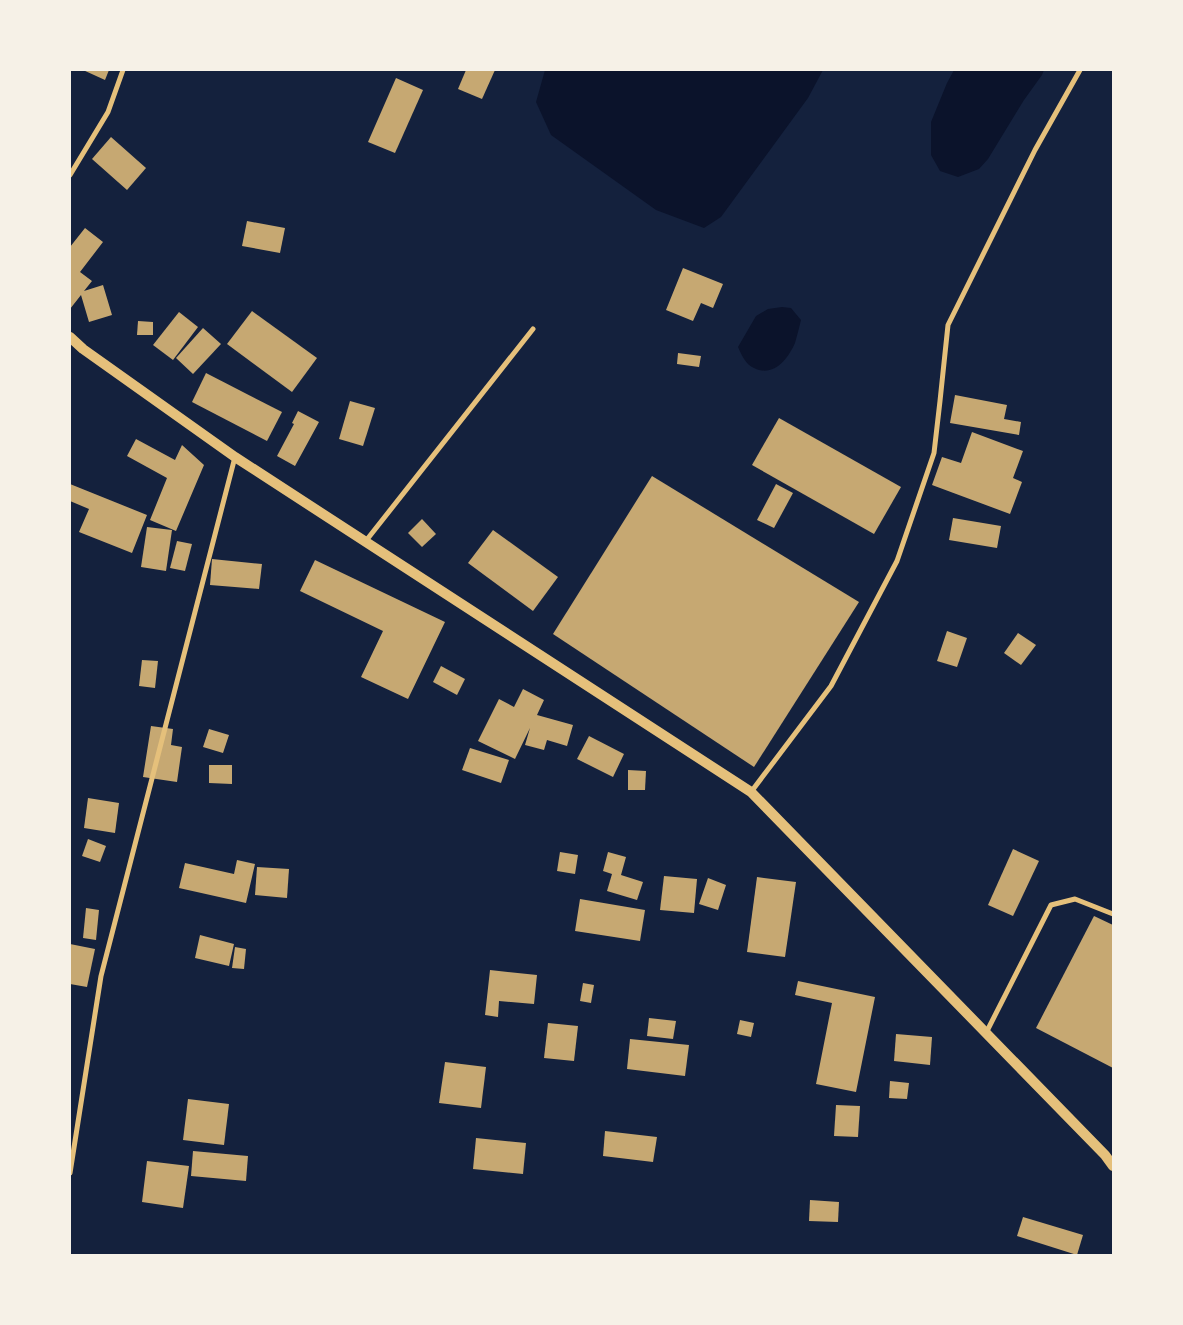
<svg xmlns="http://www.w3.org/2000/svg" width="1183" height="1325" font-family="'Roboto Condensed',sans-serif">
	<style>
		.water { fill: #0b132b }
		.building { fill: #c6a872 }
		.lines { fill: none; stroke-linecap: round; stroke-linejoin: round }
		.minor { stroke: #e5c07b; stroke-width: 5 }
		.secondary { stroke: #e5c07b; stroke-width: 10 }
	</style>
	<rect width="100%" height="100%" fill="#14213d"/>
	<!-- water -->
	<g class="water">
		<path d="M545,70h278l-15,28 -87,119 -17,11 -48,-18 -105,-75 -15,-33z"/>
		<path d="M954,70h90l-2,5 -18,25 -36,59 -9,10 -21,8 -18,-6 -9,-16v-33l16,-39z"/>
		<path d="M782,307l9,1 10,12c-2,8 -4,16 -6,23 -7,16 -22,35 -41,25 -8,-3 -13,-14 -16,-21l18,-31 12,-7z"/>
	</g>
	<!-- building -->
	<g class="building">
		<path d="M83,70h26l-4,10z"/>
		<path d="M466,70h29l-13,29 -24,-10z"/>
		<path d="M396,78l27,12 -28,63 -27,-11z"/>
		<path d="M111,137l35,31 -19,22 -35,-31z"/>
		<path d="M247,221l38,7 -5,25 -38,-7z"/>
		<path d="M85,228l18,14 -23,30 12,9 -8,10 19,-6 9,30 -23,7 -8,-27 -11,14v-62z"/>
		<path d="M683,268l40,16 -10,24 -12,-5 -8,18 -27,-11z"/>
		<path d="M252,311l65,47 -25,34 -65,-48z"/>
		<path d="M179,312l19,15 -25,33 -20,-15z"/>
		<path d="M138,321l15,1v13h-16z"/>
		<path d="M203,328l18,16 -28,30 -17,-16z"/>
		<path d="M678,353l23,3 -2,11 -22,-3z"/>
		<path d="M206,373l76,39 -15,29 -75,-39z"/>
		<path d="M955,395l52,10 -3,14 17,3 -2,13 -69,-12z"/>
		<path d="M350,401l25,7 -12,38 -24,-7z"/>
		<path d="M298,411l21,11 -24,44 -18,-10 17,-32 -2,-1z"/>
		<path d="M779,418l122,69 -27,47 -122,-69z"/>
		<path d="M972,432l51,19 -10,27 9,4 -12,32 -78,-29 10,-28 19,6z"/>
		<path d="M136,439l39,21 7,-15 22,20 -28,66 -26,-11 17,-42 -40,-22z"/>
		<path d="M652,476l207,126 -105,165 -201,-133z"/>
		<path d="M70,484l77,31 -15,38 -53,-21 10,-23 -19,-8z"/>
		<path d="M776,484l17,9 -19,35 -17,-8z"/>
		<path d="M953,518l48,8 -4,22 -48,-8z"/>
		<path d="M422,519l14,15 -14,13 -14,-14z"/>
		<path d="M147,527l25,3 -6,41 -25,-4z"/>
		<path d="M493,530l65,47 -25,34 -65,-48z"/>
		<path d="M177,541l15,3 -7,27 -15,-3z"/>
		<path d="M212,559l50,5 -3,25 -49,-4z"/>
		<path d="M315,560l130,62 -37,77 -47,-22 22,-46 -83,-40z"/>
		<path d="M947,631l20,7 -10,29 -20,-6z"/>
		<path d="M1018,633l18,12 -15,20 -17,-12z"/>
		<path d="M142,660l16,1 -3,27 -16,-2z"/>
		<path d="M441,666l24,13 -8,16 -24,-13z"/>
		<path d="M523,689l21,11 -7,15 36,10 -6,21 -20,-6 -3,10 -19,-5 5,-17 -15,31 -37,-18 21,-42 15,8z"/>
		<path d="M151,726l22,3 -2,16 11,2 -5,35 -34,-5z"/>
		<path d="M209,729l20,6 -6,18 -20,-6z"/>
		<path d="M589,736l35,18 -11,23 -36,-18z"/>
		<path d="M470,748l39,12 -8,23 -39,-13z"/>
		<path d="M209,765h23v19l-23,-1z"/>
		<path d="M628,770l18,1 -1,19h-17z"/>
		<path d="M88,798l31,5 -4,30 -31,-5z"/>
		<path d="M88,839l18,7 -6,16 -18,-6z"/>
		<path d="M1013,849l26,12 -26,55 -25,-11z"/>
		<path d="M560,852l18,3 -3,19 -18,-3z"/>
		<path d="M608,852l18,5 -5,18 22,7 -6,18 -30,-9 5,-17 -9,-3z"/>
		<path d="M237,860l18,4 -9,39 -67,-15 6,-25 49,11z"/>
		<path d="M257,867l32,2 -2,29 -32,-3z"/>
		<path d="M664,876l33,3 -3,34 -34,-3z"/>
		<path d="M757,877l39,5 -11,75 -38,-5z"/>
		<path d="M708,878l18,7 -8,25 -19,-6z"/>
		<path d="M580,899l65,11 -5,31 -65,-10z"/>
		<path d="M86,908l13,2 -3,30 -13,-2z"/>
		<path d="M1094,916l19,9v143l-77,-40z"/>
		<path d="M200,935l34,9 -5,22 -34,-8z"/>
		<path d="M70,944l25,5 -8,38 -17,-3z"/>
		<path d="M235,947l11,2 -2,20 -12,-1z"/>
		<path d="M490,970l47,5 -3,29 -35,-3 -1,16 -13,-2z"/>
		<path d="M798,981l77,16 -19,95 -40,-8 16,-81 -37,-8z"/>
		<path d="M583,983l11,2 -3,18 -11,-2z"/>
		<path d="M649,1018l27,3 -3,18 -26,-3z"/>
		<path d="M740,1020l14,3 -3,14 -14,-3z"/>
		<path d="M548,1023l30,3 -4,35 -30,-3z"/>
		<path d="M896,1034l36,3 -2,28 -36,-4z"/>
		<path d="M630,1039l59,6 -4,31 -58,-7z"/>
		<path d="M445,1062l41,5 -5,41 -42,-5z"/>
		<path d="M890,1081l19,2 -2,16 -18,-1z"/>
		<path d="M188,1099l41,5 -5,41 -41,-5z"/>
		<path d="M836,1105l24,1 -2,31 -24,-1z"/>
		<path d="M605,1131l52,6 -4,25 -50,-6z"/>
		<path d="M476,1138l50,5 -3,31 -50,-5z"/>
		<path d="M193,1151l55,5 -2,25 -55,-5z"/>
		<path d="M147,1161l42,5 -6,42 -41,-6z"/>
		<path d="M810,1200l29,2 -1,20 -29,-1z"/>
		<path d="M1023,1217l60,18 -6,20 -60,-19z"/>
	</g>
	<g class="lines">
		<!-- minor -->
		<g class="minor">
			<path d="M70,175l38,-63 15,-42"/>
			<path d="M365,542l168,-213"/>
			<path d="M751,792l80,-106 66,-125 37,-108 6,-52 8,-76 87,-175 45,-80"/>
			<path d="M986,1033l65,-128 24,-6 38,15"/>
			<path d="M70,1173l31,-197 134,-519"/>
		</g>
		<!-- secondary -->
		<path class="secondary" d="M70,337l13,12 152,108 516,335 354,363 8,11"/>
	</g>
	<!-- border -->
	<rect width="1183" height="1325" fill="none" stroke="#f6f1e7" stroke-width="142"/>
</svg>
